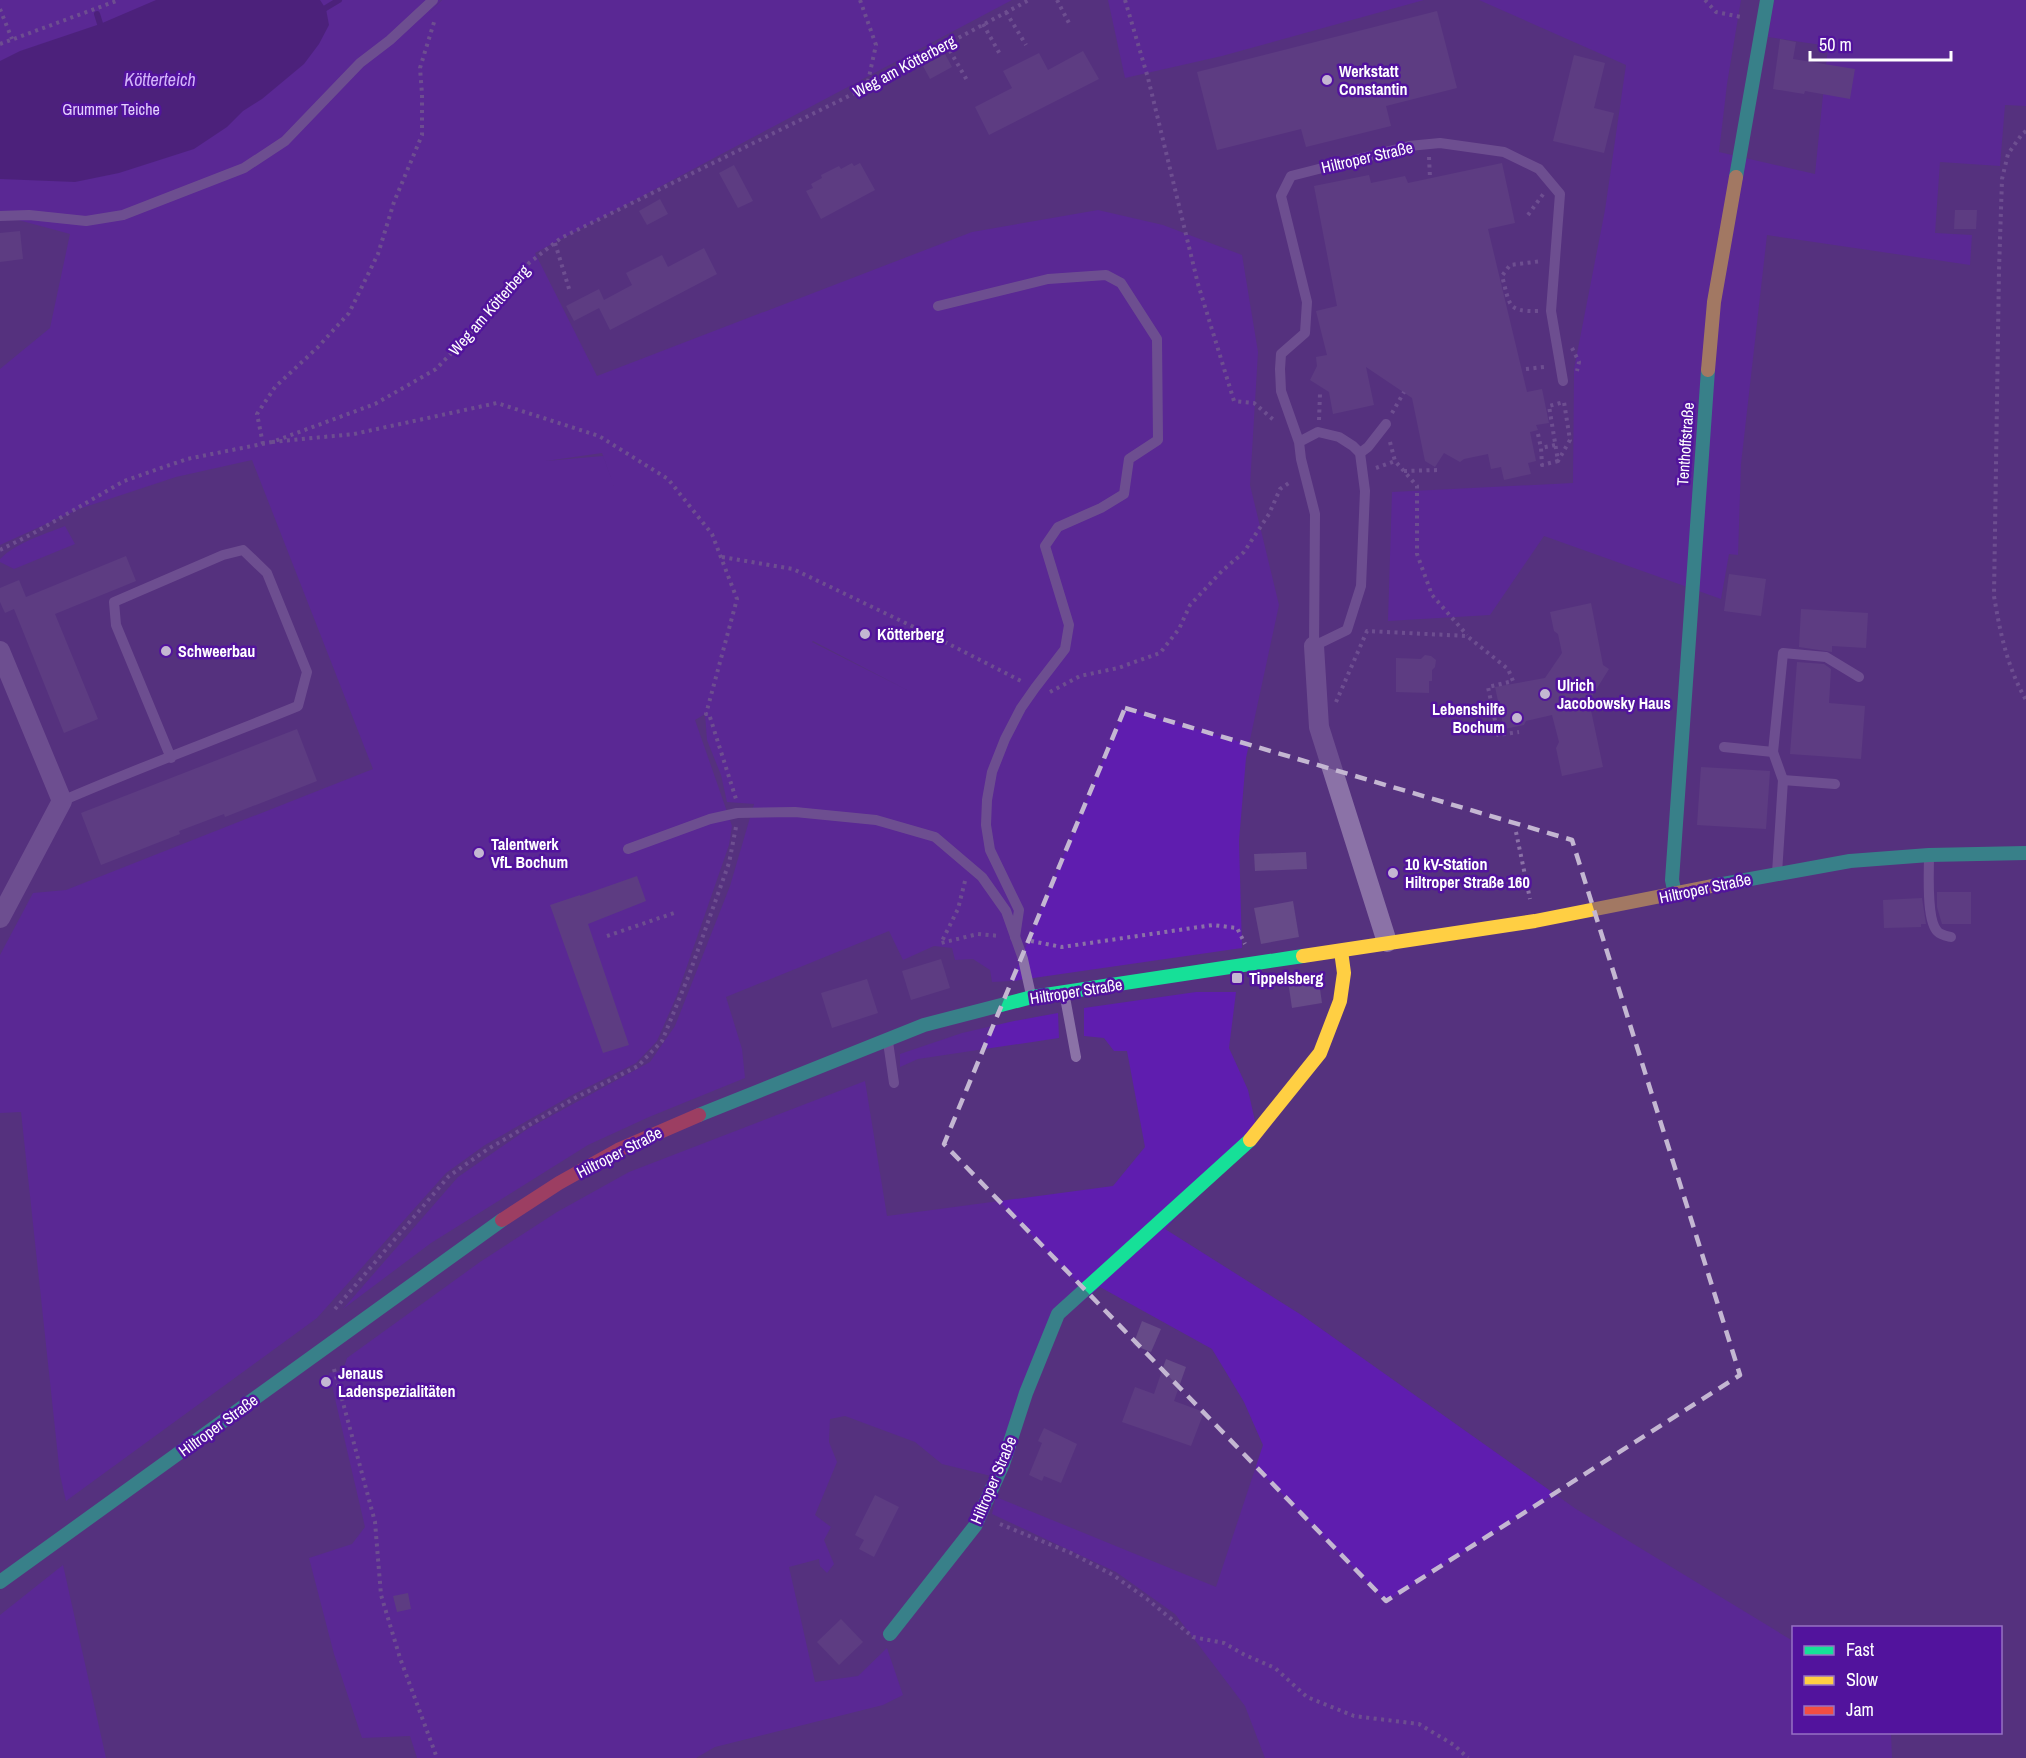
<svg xmlns="http://www.w3.org/2000/svg" width="2026" height="1758" font-family="'Archivo Narrow',sans-serif">
	<style>
		.green { fill: #5f1daf; fill-rule: evenodd }
		.water { fill: #410f79 }
		.lines { fill: none; stroke-linecap: round; stroke-linejoin: round }
		.stream { stroke: #410f79; stroke-width: 6 }
		.building { fill: #664a88 }
		.path { stroke: #8b72a7; stroke-width: 4; stroke-dasharray: 3 4.5; stroke-linecap: butt }
		.lane { stroke: #8b72a7; stroke-width: 10 }
		.street { stroke: #8b72a7; stroke-width: 20 }
		.fast { stroke: #16e098; stroke-width: 14 }
		.slow { stroke: #ffcf43; stroke-width: 14 }
		.jam { stroke: #f24e42; stroke-width: 14 }
		.marked { fill: none; stroke: #c4b7d2; stroke-width: 4.5; stroke-dasharray: 12 8; stroke-linejoin: round }
		.poi-dot { fill: #c4b7d2; stroke: #52139d; stroke-width: 2 }
		.labels { text-anchor: middle; stroke-width: 5; stroke-linejoin: round; paint-order: stroke }
		.street-label { font-size: 16px; fill: #fff; stroke: #52139d }
		.poi-label { font-size: 16px; font-weight: bold; fill: #fff; stroke: #52139d; text-anchor: start }
		.park-label { font-size: 16px; fill: #e4d1fe; stroke: #52139d }
		.water-label { font-size: 18px; font-style: italic; fill: #d3b5fa; stroke: #52139d }
	</style>
	<rect width="100%" height="100%" fill="#55327e"/>
	<!-- green -->
	<g class="green">
		<path d="M0,0h441l-12,13 13,-13h570l-477,253 62,123 375,-144 126,-22 65,15 79,30 16,97 -8,133 29,120 -33,153 -7,83 3,107 -229,33 -21,1 -2,-12 -17,-11 -18,1 -3,-12 -18,-2 -31,14 -14,-29 -163,66 16,52 3,29 -96,39 -61,28 -157,98 -88,66 115,-132 71,-49 121,-66 25,-36 55,-140 24,-82 -27,-2 -6,-27 -14,-35 -2,-26 -10,6 37,106 -3,19 -52,150 -20,46 -21,22 -62,31 -89,51 -39,28 -129,145 -251,183 -6,-26 -39,-363 -21,1v-158l33,-62 33,-3 307,-121 -121,-309 -76,17 -97,32 -79,36v-176l50,-41 20,-94 -70,-19zM602,453l12,33 -11,-30 -57,5zM813,641l94,49 -95,-48z"/>
		<path d="M1108,0h316l-202,56 -97,22z"/>
		<path d="M1479,0h262l-14,84 -8,68 96,22 13,-128 -60,-9 6,-37h252v106l-21,-1 -5,61 -60,-4 -5,71 37,2 -2,30 -203,-30 -26,229 -3,91 -9,-1 -8,45 -177,-63 -54,79 -102,6 4,-129 181,-9 1,-114 31,-159 21,-145z"/>
		<path d="M65,526l10,18 -61,25 -14,-7v-3c17,-17 43,-24 65,-33z"/>
		<path d="M1196,992h40l-7,56 19,42 9,40 -92,99 138,87 273,193 217,132 1,91 97,1 1,25h-627l-20,-52 -70,-92 -59,-42 -124,-58 4,-17 220,90 47,-142 -19,-43 -32,-53 -112,-62 -37,31 -72,158 -49,-12 -27,-22 -70,-26 -15,3 -1,23 8,20 -22,53 16,12 -7,13 10,24 -7,9 -7,-7 -1,-7 -30,8 26,115 43,-6 29,-28 16,47 -20,10 -168,42 -19,11h-279l-7,-22 -48,2 -28,-84 -25,-96 43,-14 13,-17 -36,-154 14,-3 4,-12 133,-96 77,-50 72,-40 236,-91 22,135 226,-30 32,-39 -18,-96h-13l-10,-13 -20,-2v-28z"/>
		<path d="M1058,1013l1,25 -141,21 -18,8v-13l62,-21 52,-12z"/>
		<path d="M63,1565l43,193h-106v-143z"/>
	</g>
	<!-- water -->
	<path class="water" d="M156,0h164l6,9 3,16 -10,19 -15,20 -42,35 -19,12 -16,16 -33,22 -75,24 -44,9 -75,-3v-118l20,-10 80,-27z"/>
	<g class="lines">
		<!-- stream -->
		<g class="stream">
			<path d="M319,12l20,-12"/>
			<path d="M97,14l5,16"/>
		</g>
	</g>
	<!-- building -->
	<g class="building">
		<path d="M1437,11l20,77 -71,18 5,20 -85,21 -5,-18 -84,21 -20,-78z"/>
		<path d="M1780,39l16,3 -3,17 62,10 -5,30 -45,-8 -1,3 -31,-5z"/>
		<path d="M1083,51l16,28 -110,56 -14,-28 37,-19 -9,-17 36,-18 9,17z"/>
		<path d="M945,54l7,13 -22,12 -7,-13z"/>
		<path d="M1574,55l31,8 -11,45 20,5 -10,40 -51,-12z"/>
		<path d="M852,163l2,3 6,-3 15,27 -54,29 -15,-28 7,-3 -2,-4 11,-6 -1,-3 18,-9 2,3z"/>
		<path d="M1502,163l13,60 -27,6 39,163 15,-3 7,34 -13,2 2,5 -8,2 6,29 -8,2 3,11 -27,6 -3,-13 -10,2 -3,-15 -24,5 -4,3 -16,-9 -9,14 -10,-6 -13,-63 -46,-31 8,38 -41,9 -4,-22 -19,-12 7,-14 -1,-9 11,-2 -11,-44 21,-5 -23,-120 55,-11 2,8 34,-7 3,7z"/>
		<path d="M734,165l19,36 -15,7 -19,-35z"/>
		<path d="M660,199l8,15 -21,11 -8,-14z"/>
		<path d="M1955,210h22l-1,19h-22z"/>
		<path d="M20,231l3,28 -23,3v-29z"/>
		<path d="M704,248l13,26 -107,56 -11,-22 -25,13 -8,-15 33,-17 5,11 28,-15 -6,-12 36,-18 6,12z"/>
		<path d="M126,556l10,25 -81,33 43,105 -34,14 -50,-124 -9,4 -5,-11v-14l19,-8 7,17z"/>
		<path d="M1729,574l37,5 -5,37 -37,-5z"/>
		<path d="M1591,603l12,62 6,4 -20,32 14,66 -41,9 -6,-28 3,-6 -7,-27 -26,6 -2,4 -20,4 -9,-42 50,-9 17,-25 -4,-19 -4,-3 -4,-19z"/>
		<path d="M1801,609l67,4 -2,35 -34,-2v6l-33,-5z"/>
		<path d="M1425,655l6,1 5,4 -1,7 -3,3v11h-3v12l-33,-1v-34l25,1z"/>
		<path d="M1797,662l27,2 7,5 -2,34 36,3 -4,53 -71,-5z"/>
		<path d="M297,729l20,52 -92,36 -1,-3 -45,17 1,3 -79,31 -20,-52z"/>
		<path d="M1701,767l69,4 -4,58 -69,-4z"/>
		<path d="M1306,852l1,17 -52,2 -1,-17z"/>
		<path d="M637,876l9,25 -58,23 41,121 -26,8 -53,-148 30,-10v1z"/>
		<path d="M1937,892h34v32h-29l-5,-17z"/>
		<path d="M1922,898l4,26h-5v3l-37,1 -1,-28z"/>
		<path d="M1293,901l6,36 -38,7 -7,-36z"/>
		<path d="M941,959l9,29 -39,12 -9,-29z"/>
		<path d="M1318,975l4,28 -30,5 -4,-27z"/>
		<path d="M867,979l11,34 -46,15 -11,-35z"/>
		<path d="M1142,1321l19,8 -10,23 -18,-7z"/>
		<path d="M1166,1359l20,8 -12,34 30,11 -13,34 -69,-24 13,-35 19,7z"/>
		<path d="M1044,1428l33,16 -16,39 -17,-7 -2,5 -13,-6 13,-32 -4,-2z"/>
		<path d="M875,1495l24,12 -25,50 -15,-8 5,-9 -9,-5z"/>
		<path d="M408,1593l3,16 -14,3 -4,-16z"/>
		<path d="M841,1619l22,23 -24,23 -22,-23z"/>
	</g>
	<g class="lines">
		<!-- path -->
		<g class="path">
			<path d="M860,0l16,45 -9,41"/>
			<path d="M1057,0l13,25"/>
			<path d="M1125,0l23,78 50,206 36,117 20,2 22,19"/>
			<path d="M1705,0l11,12 25,5"/>
			<path d="M0,9l12,30"/>
			<path d="M1006,12l20,33"/>
			<path d="M983,24l18,32"/>
			<path d="M0,44l119,-44"/>
			<path d="M946,44l22,38"/>
			<path d="M2026,131l-4,3 -14,20 -6,25 -3,91 -5,326c6,36 13,71 32,104"/>
			<path d="M1429,157l1,21"/>
			<path d="M1528,215l16,-22"/>
			<path d="M555,243l15,49"/>
			<path d="M1538,311c-32,1 -28,-7 -36,-35l8,-11 32,-4"/>
			<path d="M1572,348l7,14 -2,9"/>
			<path d="M1526,369l18,-2"/>
			<path d="M1392,413l12,-21"/>
			<path d="M1319,420l1,-26"/>
			<path d="M1538,434l3,14"/>
			<path d="M272,442l82,-8 143,-31 102,33 69,43 44,55 25,65 -31,115h3l27,85"/>
			<path d="M1390,442l5,19 22,25v68l15,41 35,40"/>
			<path d="M263,444l-6,-30 18,-27 42,-39 32,-35 29,-59 16,-52 28,-67v-41l-2,-26 15,-49"/>
			<path d="M1555,445l-14,3 1,17 16,-4 -9,-55 15,-4 6,38 -12,21"/>
			<path d="M1376,468l19,-7"/>
			<path d="M1404,471l35,-1"/>
			<path d="M0,550l32,-16 92,-53 63,-22 85,-17 103,-38 61,-35 32,-33 61,-73 32,-25 306,-151 162,-87"/>
			<path d="M722,557l71,12 148,71 82,42"/>
			<path d="M1050,692l30,-16 38,-8 42,-15 19,-24 11,-24 32,-34 22,-19 25,-38 11,-25 12,-8"/>
			<path d="M1336,702l31,-71 100,5 41,33 5,12 -25,6 10,48 21,-3"/>
			<path d="M1516,832l14,67"/>
			<path d="M965,881l-7,28 -17,34 37,-9 22,2"/>
			<path d="M607,936l67,-23"/>
			<path d="M1031,941l31,6 151,-22 24,3 8,16"/>
			<path d="M335,1309l114,-133 39,-27 87,-51 63,-32 24,-25 27,-66 40,-112 7,-36"/>
			<path d="M334,1369l41,153 6,73 19,63 37,100"/>
			<path d="M1000,1524l71,29 42,22 34,24 46,38 31,6 21,12 30,13 32,29 47,19 65,8 35,21 14,13"/>
		</g>
		<!-- lane -->
		<g class="lane">
			<path d="M0,216l29,-1 57,6 37,-6 121,-47 41,-27 75,-78 30,-23 43,-40"/>
			<path d="M938,306l110,-27 58,-4 15,8 36,56 1,101 -29,19 -5,35 -23,14 -43,19 -13,19 24,79 -4,24 -30,39 -14,20 -16,31 -13,33 -5,28 -1,25 4,25 29,60 -4,27"/>
			<path d="M1299,442l19,-10 21,5 14,9 7,7 5,38 -4,95 -14,44 -33,16 1,-132 -14,-55 -2,-17 -18,-51 -1,-22 1,-15 24,-21 2,-31 -26,-106 10,-20 118,-30 31,-3 64,9 35,17 21,25 -9,117 12,70"/>
			<path d="M1360,453l8,-6 18,-23"/>
			<path d="M1724,747l49,5"/>
			<path d="M1783,780l52,4"/>
			<path d="M62,801c78,-34 158,-63 236,-95l9,-34 -40,-99 -24,-23 -20,5 -109,47 2,23 55,133"/>
			<path d="M628,849l82,-30 27,-6 58,-1 81,8 59,17 47,40 24,34 17,48 8,36"/>
			<path d="M1929,856c0,16 -3,66 9,76 3,3 9,4 13,5"/>
			<path d="M1777,873l6,-93 -10,-28 10,-99 43,4 33,20"/>
			<path d="M1064,992l12,65"/>
			<path d="M888,1042l6,41"/>
		</g>
		<!-- street -->
		<g class="street">
			<path d="M1314,646l5,81 68,215"/>
			<path d="M0,651l62,150 -62,117"/>
		</g>
		<!-- fast -->
		<g class="fast">
			<path d="M1736,177l31,-177"/>
			<path d="M1712,886l138,-25 79,-6 97,-2"/>
			<path d="M1675,894l-3,-14 36,-510"/>
			<path d="M699,1115l225,-90 108,-28 271,-41"/>
			<path d="M0,1582l502,-362"/>
			<path d="M890,1634l85,-108 28,-62 23,-71 32,-79 192,-174"/>
		</g>
		<!-- slow -->
		<g class="slow">
			<path d="M1708,370l6,-68 22,-125"/>
			<path d="M1303,956l232,-35 177,-35"/>
			<path d="M1250,1140l70,-87 20,-52 4,-28 -3,-22"/>
		</g>
		<!-- jam -->
		<path class="jam" d="M502,1220l57,-37 59,-33 81,-35"/>
	</g>
	<!-- marked area -->
	<path d="M0 0H2026V1758H0ZM1125,708l447,132 168,535 -354,226 -442,-457z" fill="#55327e" fill-opacity=".55" fill-rule="evenodd"/>
	<path class="marked" d="M1125,708l447,132 168,535 -354,226 -442,-457z"/>
	<!-- markers -->
	<g class="poi-dot">
		<circle cx="1327" cy="80" r="6"/>
		<circle cx="865" cy="634" r="6"/>
		<circle cx="166" cy="651" r="6"/>
		<circle cx="1545" cy="694" r="6"/>
		<circle cx="1517" cy="718" r="6"/>
		<circle cx="479" cy="853" r="6"/>
		<circle cx="1393" cy="873" r="6"/>
		<rect x="1231" y="972" width="12" height="12" rx="3"/>
		<circle cx="326" cy="1382" r="6"/>
	</g>
	<g class="labels">
		<!-- street labels -->
		<g class="street-label">
			<text transform="translate(904 66) rotate(-28)" y="6">Weg am Kötterberg</text>
			<text transform="translate(1367 157) rotate(-13)" y="6">Hiltroper Straße</text>
			<text transform="translate(489 310) rotate(-49)" y="6">Weg am Kötterberg</text>
			<text transform="translate(1685 444) rotate(-86)" y="6">Tenthoffstraße</text>
			<text transform="translate(1705 888) rotate(-12)" y="6">Hiltroper Straße</text>
			<text transform="translate(1076 991) rotate(-9)" y="6">Hiltroper Straße</text>
			<text transform="translate(619 1152) rotate(-27)" y="6">Hiltroper Straße</text>
			<text transform="translate(218 1425) rotate(-36)" y="6">Hiltroper Straße</text>
			<text transform="translate(993 1480) rotate(-67)" y="6">Hiltroper Straße</text>
		</g>
		<!-- poi labels -->
		<g class="poi-label">
			<text x="1339" y="77">Werkstatt<tspan x="1339" dy="18">Constantin</tspan></text>
			<text x="877" y="640">Kötterberg</text>
			<text x="178" y="657">Schweerbau</text>
			<text x="1557" y="691">Ulrich<tspan x="1557" dy="18">Jacobowsky Haus</tspan></text>
			<text x="1505" y="715" text-anchor="end">Lebenshilfe<tspan x="1505" dy="18">Bochum</tspan></text>
			<text x="491" y="850">Talentwerk<tspan x="491" dy="18">VfL Bochum</tspan></text>
			<text x="1405" y="870">10 kV-Station<tspan x="1405" dy="18">Hiltroper Straße 160</tspan></text>
			<text x="1249" y="984">Tippelsberg</text>
			<text x="338" y="1379">Jenaus<tspan x="338" dy="18">Ladenspezialitäten</tspan></text>
		</g>
		<!-- park labels -->
		<g class="park-label">
			<text x="111" y="115">Grummer Teiche</text>
		</g>
		<!-- water labels -->
		<g class="water-label">
			<text x="160" y="86">Kötterteich</text>
		</g>
	</g>
	<!-- legend -->
	<rect x="1792" y="1626" width="210" height="108" fill="#52139d" stroke="#9771c4" stroke-width="1.5"/>
	<rect x="1804" y="1646" width="30" height="9" fill="#16e098" stroke="#9771c4" stroke-width="1.5"/>
	<text x="1846" y="1656" font-size="18" fill="#ffffff">Fast</text>
	<rect x="1804" y="1676" width="30" height="9" fill="#ffcf43" stroke="#9771c4" stroke-width="1.5"/>
	<text x="1846" y="1686" font-size="18" fill="#ffffff">Slow</text>
	<rect x="1804" y="1706" width="30" height="9" fill="#f24e42" stroke="#9771c4" stroke-width="1.5"/>
	<text x="1846" y="1716" font-size="18" fill="#ffffff">Jam</text>
	<!-- scale -->
	<path d="M1810 51v9h141v-9" fill="none" stroke="#ffffff" stroke-width="3"/>
	<text x="1819" y="51" font-size="18" fill="#ffffff" stroke="#52139d" stroke-width="4.5" paint-order="stroke">50 m</text>
</svg>
